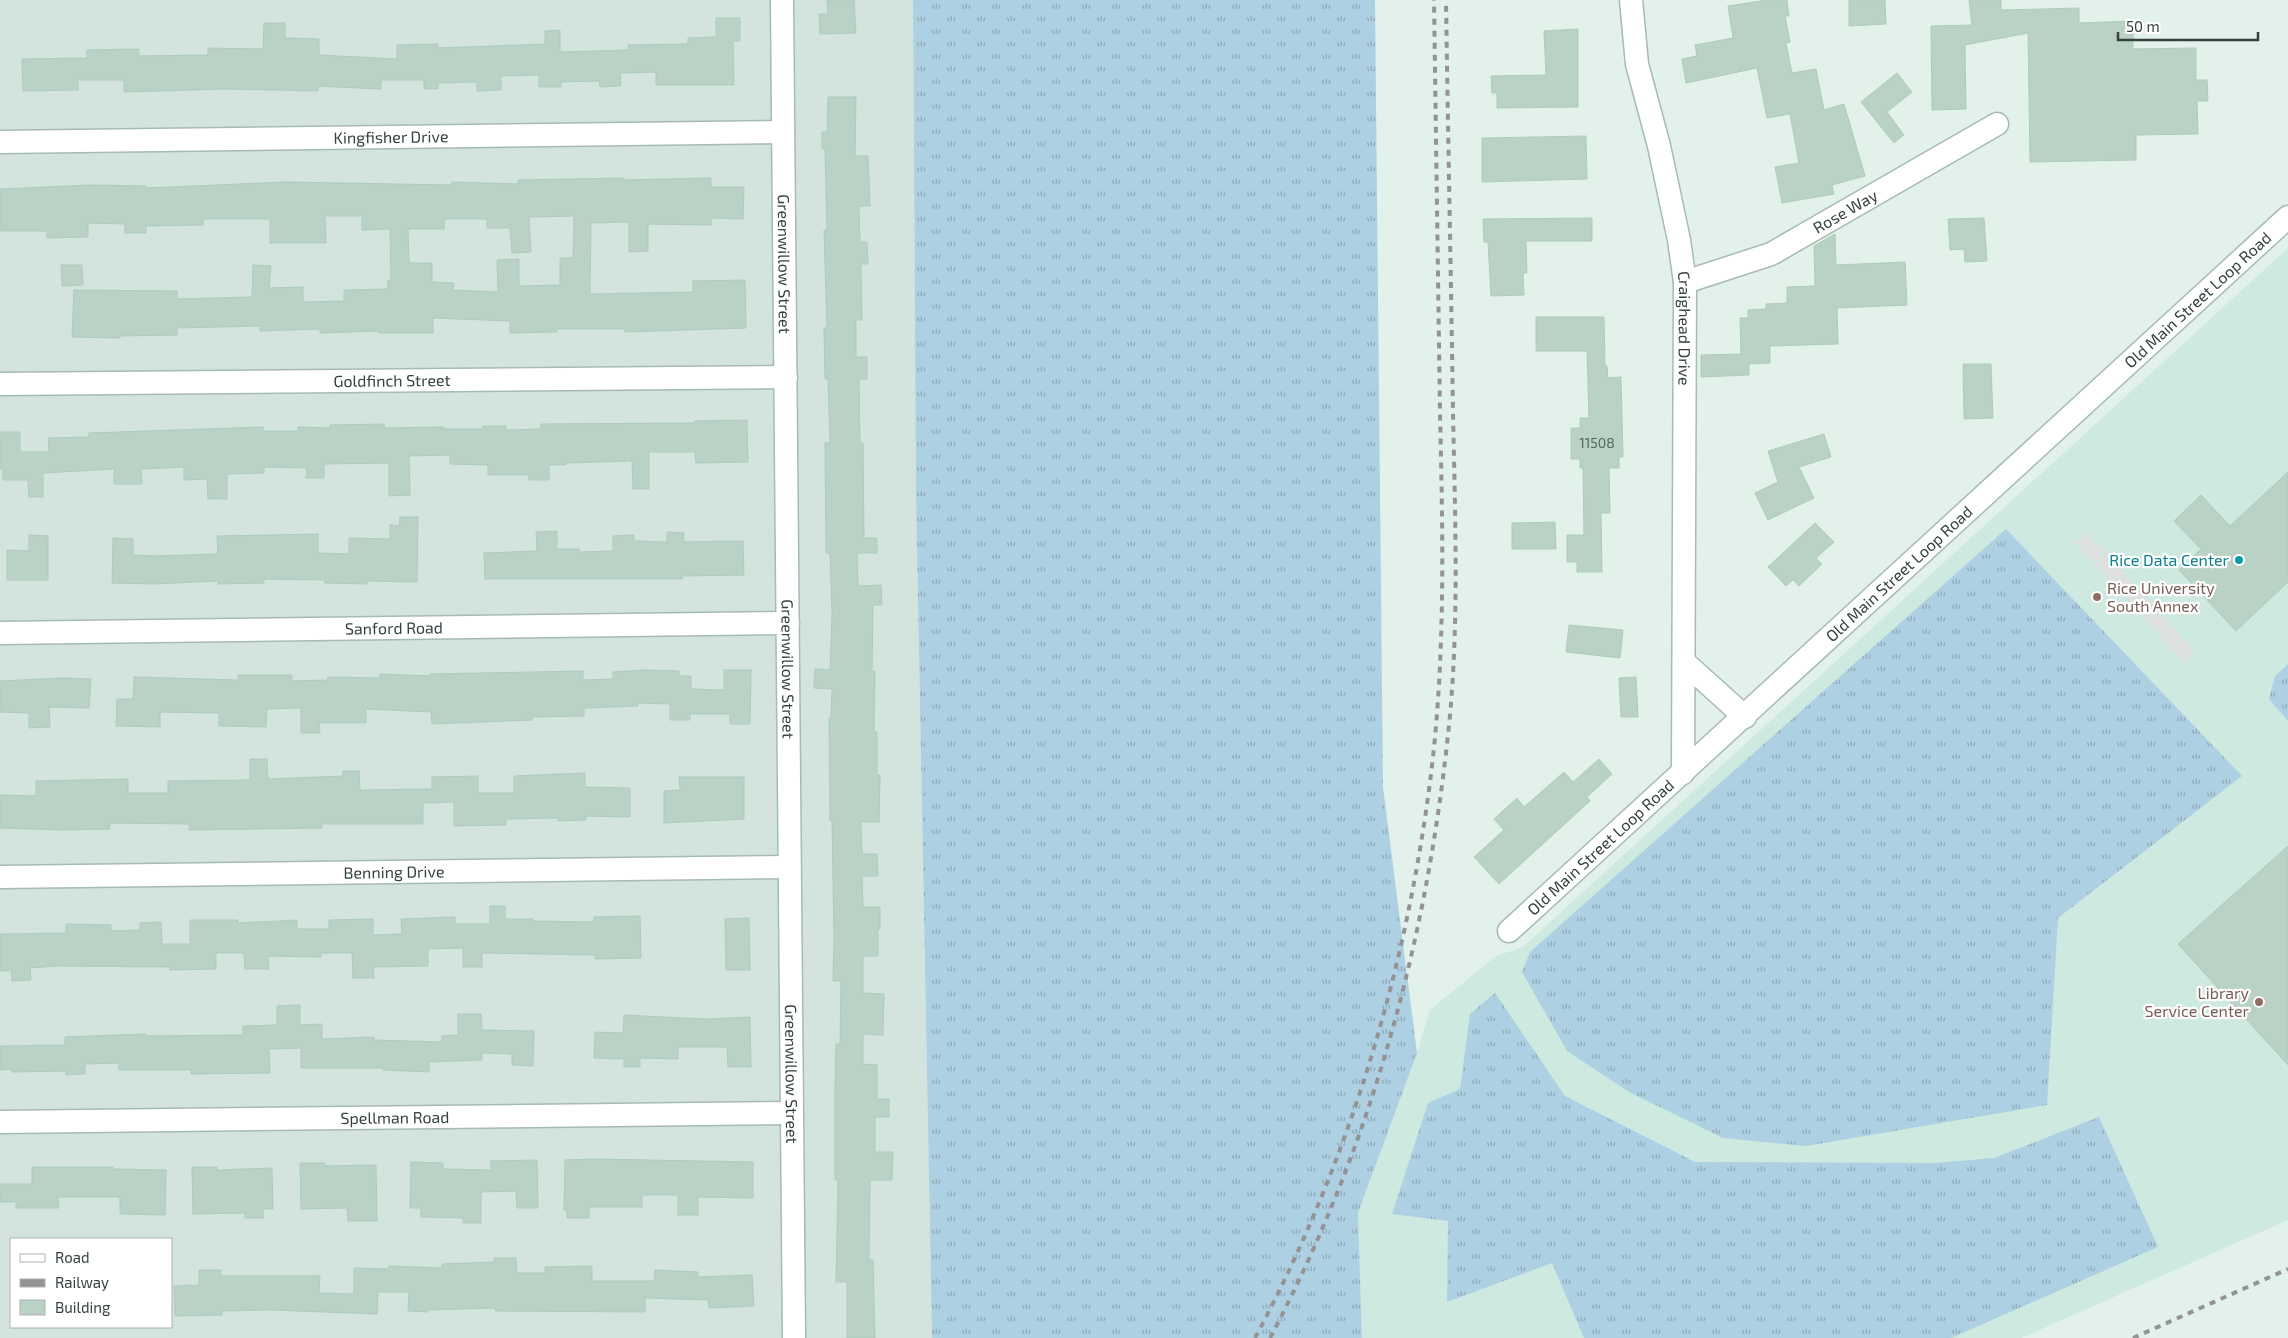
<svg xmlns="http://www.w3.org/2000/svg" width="2288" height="1338" font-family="'Exo 2',sans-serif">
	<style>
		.residential { fill: #d2e4dd; fill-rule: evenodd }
		.education { fill: #cee9df }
		.grass { fill: url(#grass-tufts) }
		.parking { fill: #dce1df }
		.building { fill: #bad1c6; stroke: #adccbd; fill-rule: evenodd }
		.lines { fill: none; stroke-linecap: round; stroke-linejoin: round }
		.street-casing { stroke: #a7bbb2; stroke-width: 25 }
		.street { stroke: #fff; stroke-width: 22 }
		.rail { stroke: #939393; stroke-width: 4; stroke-dasharray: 6 6; stroke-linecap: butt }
		.culture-dot { fill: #0f9aa8; stroke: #fff; stroke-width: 2 }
		.education-dot { fill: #8d6e63; stroke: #fff; stroke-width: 2 }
		.labels { text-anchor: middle; stroke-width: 4.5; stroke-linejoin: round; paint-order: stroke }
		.number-label { font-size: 14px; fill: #56665e }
		.street-label { font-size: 16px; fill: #34423b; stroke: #fff }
		.culture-label { font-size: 16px; fill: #0d838f; stroke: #fff; text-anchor: end }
		.education-label { font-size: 16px; fill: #785e54; stroke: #fff; text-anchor: start }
	</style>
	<defs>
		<pattern id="grass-tufts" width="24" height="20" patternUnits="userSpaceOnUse" patternTransform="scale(1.25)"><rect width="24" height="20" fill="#aed0e3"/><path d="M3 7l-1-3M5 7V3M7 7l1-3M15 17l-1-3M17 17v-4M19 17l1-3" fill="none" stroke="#8eaab9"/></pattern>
	</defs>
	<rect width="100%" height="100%" fill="#e3f1eb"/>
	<!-- residential -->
	<path class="residential" d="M0,0h913l3,496 16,842h-932zM11,1239h160v88h-160z"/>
	<!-- education -->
	<path class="education" d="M2288,248v972l-267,118h-659l-4,-125 59,-160 13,-43 66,-54 27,-9z"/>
	<!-- grass -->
	<g class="grass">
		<path d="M913,0h462l8,787 34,266 -59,160 4,125h-430l-16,-842z"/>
		<path d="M2006,529l236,247 -184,142 -11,187 -241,41 -83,-8 -94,-46 -62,-41 -45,-79 8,-20z"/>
		<path d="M2288,664v57l-19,-22 6,-23z"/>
		<path d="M1495,993l70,103 130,66 240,1 59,-5 105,-41 59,130 -207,91h-367l-32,-75 -105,39 1,-81 -56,-7 36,-111 32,-14 10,-75z"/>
	</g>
	<!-- parking -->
	<path class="parking" d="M2087,532l108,120 -11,11 -109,-121z"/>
	<!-- building -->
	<g class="building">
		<path d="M827,0h27l2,33 -36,1 -1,-20h9z"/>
		<path d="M1767,0h20l2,16h-4l5,26 -4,1 6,30 24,-4 8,41 20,-6 21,72 -33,9 2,9 -52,9 -7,-36 24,-4 -9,-49 -23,4 -10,-50 -71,15 -4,-24 15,-3 -2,-11 38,-7 -5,-32z"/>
		<path d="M1849,0h36l1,24 -37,2z"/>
		<path d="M1969,0h32v10l78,-2v15l54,-2v28l63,-1v32h11l1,21h-11l1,33 -62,1v25l-106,2 -2,-129 -63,12 1,64 -34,1 -1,-84 41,-1z"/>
		<path d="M716,18h24v23h-7l1,44h-78v-13l-36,1 1,13 -21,1 -1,-6 -38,1v5h-22v-12l-38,1v14l-24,1v-9l-39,1v6h-14v-9h-43v9l-63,-3v5l-93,-2 -101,3v-12h-46v10l-55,1 -1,-32 65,-1v-8l52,-1v7l69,-1v-7l55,1 1,-26h21v15l34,1v16l78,4v-14l41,-1v4l107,-4v-13l15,-1v22l69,-2 -1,-5 60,-1v-6l28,-1z"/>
		<path d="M1578,29v78l-81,1v-15h-5l-1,-17 55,-1 -2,-44z"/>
		<path d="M1897,73l15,19 -25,20 17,23 -10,8 -33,-41z"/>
		<path d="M828,97h28l-1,59h13l2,50h-11l1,36h7l1,22h-7l1,56h-6v37h11v22h-8l1,64h3l1,95h13v15h-20l1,33 23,-1 1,20h-9l-1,66h3l-1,61h3v43h3l-1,47h-18l1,32h15l1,22h-16l1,31h17v22h-2v27h-15v37l21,1 -1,41 -20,-1v30l14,1v34h12v18h-14v35h18l-1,28h-22l-1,80h4l2,78h-28v-56h-11l2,-102h-3v-90l1,-46h4l1,-63h-8l1,-43 -2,-117h-2l-1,-103h2l1,-29 -18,-1 1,-19 15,1 2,-56 -2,-61h-4l-1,-110h5l-2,-64h-3l-1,-51h3l-3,-98h3l-2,-81h-3v-17h5z"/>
		<path d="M1586,136l1,43 -105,3v-44z"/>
		<path d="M624,178v2l87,-2v9h33l-1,32 -32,-1v7l-63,-1v27l-19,1v-30l-38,1 -1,71 103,-2v-11l52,-1 1,48 -121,4v-3h-68v3l-47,1v-12l-77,-3v15h-55v-2l-58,2v-4l-60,2v-5l-83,2v7l-57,1v2l-48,-1 2,-47 103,1v8l75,-2 1,-32 18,1 -2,22 34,-1v15l41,-1v-11l44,-1v-9h3l-1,-51 -28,1v-14h-37l1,27h-56v-24h-67v6l-57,1v7h-21v-9l-37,-1v14l-41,1v-7h-47v-42l91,-4 55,1v2l140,-6 166,3v-3l66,2v-4zM574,216l-1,42h-13v27l-41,1v-27l-22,1 1,32 -45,-2 1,-7 -22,-1v-19h-23l-1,-34h36l1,-10h42v9h23l2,25 19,-1 -2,-35z"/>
		<path d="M1592,218v23h-66l1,32h-4l1,22 -33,1 -3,-54h-4l-1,-23z"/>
		<path d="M1984,218l3,43 -22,1 -1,-13 -14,1 -2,-31z"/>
		<path d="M1835,234l1,31 69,-3 2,43 -70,3 1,36 -68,2v17l-21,1v11l-48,2v-22l40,-1 -1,-36h8v-8l18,-1v-5l21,-1v-16l28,-1 -1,-40z"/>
		<path d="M61,265h21l1,20 -21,1z"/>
		<path d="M1536,317h68l1,49h2l1,12 13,-1 2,80h-4v11h-10l1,45h-9l1,59h-25v-10h-10v-27h17l-1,-67h-3v-9h-9v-31h9v-10h9l-2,-67h-51z"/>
		<path d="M1963,364h28l2,54 -29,1z"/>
		<path d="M747,420l1,42 -52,1 -1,-11h-46v37h-16l-1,-28 -66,2v2h-17v15h-20v-5h-41v-10l-38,-1v-9l-41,1 1,39 -21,1v-33l-65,1v14h-18l1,-10 -43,-1v6l-37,1v25h-19l-1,-20 -23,1v-13l-43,2 1,15h-28v-15l-71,4v24h-14l-1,-17h-25v-11h-3v-37h20v20h29l-1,-14 41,-1v-4l174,-6v4h35v-4l32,1v-3l54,-1 1,4 59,-1v2h39v-3h23v4l35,-1v-5l154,-1v-2z"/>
		<path d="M1824,434l7,23 -32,10 15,31 -46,22 -13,-27 23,-11 -10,-31z"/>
		<path d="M2288,472v110l-52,49 -57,-61 22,-21 -27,-28 27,-26 29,31z"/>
		<path d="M400,517h18l-1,65 -50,-1v3l-42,-1v-3l-61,-1v4l-46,1v-3l-63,3 -43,-1 1,-45 20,1v16l22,1 63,-2 -1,-18 101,-2v19l31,1v-16l41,1v-14l9,1z"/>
		<path d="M1555,522l1,27h-44v-26z"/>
		<path d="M1815,523l19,19 -18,16 6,6 -23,22 -6,-6 -7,6 -18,-19z"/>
		<path d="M557,531v18h22v3l34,-1v-15l21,-1v6l33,1v-10l17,1 -1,9 60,-1 1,34 -61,1 -1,3h-197l-1,-26 53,-2 -1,-19z"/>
		<path d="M29,535l19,1v44h-41v-30l22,1z"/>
		<path d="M1569,625l54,5 -3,28 -54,-6z"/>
		<path d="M643,670l36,1v5h12v13l33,1v-20h27l-1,54h-20v-10h-40v6h-20v-16l-32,-1v3l-54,2v8l-52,1v3l-100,4 -1,-12 -65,-3v14h-47l1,10h-19v-25l-34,1 -1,18 -47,-1v-13l-59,-1v15l-44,-1 1,-27h16l1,-22 104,3v-5h54v6l35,-1 1,-3 52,1v-4l50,2v-2l153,-3v9l30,-1v-7z"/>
		<path d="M1636,677l2,40h-17l-2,-39z"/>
		<path d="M62,678l29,1 -2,29 -40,-1 1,20 -21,1v-15l-29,-1v-31z"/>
		<path d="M250,759h17l1,20 75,-3v-5h16l1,19 72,-1v-12l46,-1v17h36v-17l71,-3v14l45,1v29l-44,-1v4l-28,1v-3l-52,1v6l-52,1v-24l-31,1v21h-101v4l-133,2v-6l-79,-1v6l-47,1 -63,-2v-33l36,1v-15l92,-2v14h40v-12l82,-1z"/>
		<path d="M1599,759l13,15 -25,23 3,4 -91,83 -25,-27 30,-27 -10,-11 23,-21 7,9 40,-35 9,10z"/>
		<path d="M679,777h65v42l-80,4v-32l16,-1z"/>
		<path d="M2288,846v219l-110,-121z"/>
		<path d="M490,906h15v13h28v2l61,1v-5l46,-1 1,42 -46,1v-4l-113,-2v14h-19v-19l-35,1v17l-55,1 1,11h-21l-1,-25h-31v4l-53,-1 1,13h-24l-1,-16h-28v16l-46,1v-3l-112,-1 -28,2 1,12 -19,1 -1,-11 -11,1v-37l66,-1v-9l45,1v6l29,-1v-7l21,-1 1,22h28v-24h48v3l59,-3v9h32v-9l44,-1v16l29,-1 -1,-15 54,-2v7h35z"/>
		<path d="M749,918l1,52h-24l-1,-51z"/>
		<path d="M300,1005v20l22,-1v15l52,-2v3l68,2v-6l16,-1v-21h23l1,16 52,1 -1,35 -21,-1v-11l-30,-1v7l-53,2v10l-46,-2v-2h-82v-20l-32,1 1,24 -79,1v-4h-72v-7l-34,1v10l-19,1v-4l-54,1v-3l-12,1v-24l65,-1v-8l81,-3v2l97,-1v-9l34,-1v-19z"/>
		<path d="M624,1015l82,4 44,-2 1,50h-23l-1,-20h-49v12l-38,-1v9h-16v-8l-30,-1 1,-26 28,1z"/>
		<path d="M596,1159l157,3v36l-55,-1v18h-20v-20h-36v12h-53v11h-22v-8h-3l1,-50z"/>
		<path d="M537,1160l1,48h-21l-1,-17 -35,1v31h-18v-5l-42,-1v-9h-11l1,-46 32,1v6l48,1v-9z"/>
		<path d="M300,1163h25v3l51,-1 1,56h-29l-1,-13 -46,1z"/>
		<path d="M32,1167h81v2l53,1 -1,45 -45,-1v-17h-62l1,11h-43v-6h-16v-18h32z"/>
		<path d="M192,1167h25v3l55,-2 1,41h-10v9h-18v-5l-52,1z"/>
		<path d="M494,1258h22l1,15h28v-6l47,-1v15h62l1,-11 43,2v5l54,-2 2,31 -45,2 -1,-8 -63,-2v14l-150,-1v-3l-67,2v2l-20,-1 1,-19h-31l-1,22 -106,-4 -49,1v4l-47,1 -1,-30 25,-1v-15h22v6h99l-1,17 35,1v-26l34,1 1,-3 53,2v-4l52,-2z"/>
	</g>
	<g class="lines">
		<!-- street casing -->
		<g class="street-casing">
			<g id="street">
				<path id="s1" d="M782,0l12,1338"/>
				<path id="s2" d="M1631,0l6,64 22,82 20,94 6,42 -2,491"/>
				<path id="s3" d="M0,142l783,-10"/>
				<path id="s4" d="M1685,282l86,-28 226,-130"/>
				<path id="s5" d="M0,384l786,-7"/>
				<path id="s6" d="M0,633l788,-10"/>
				<path d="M1684,662l61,55"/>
				<path id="s7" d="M0,877l789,-10"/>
				<path id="s8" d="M1509,931l779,-714"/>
				<path id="s9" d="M0,1122l791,-9"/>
			</g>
		</g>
		<!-- street -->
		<use href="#street" class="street"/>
		<!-- rail -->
		<g class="rail">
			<path d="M1255,1338c90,-168 147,-352 173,-541 18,-127 15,-256 12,-384 -2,-138 -4,-275 -6,-413"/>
			<path d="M1270,1338c103,-195 159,-404 180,-623 9,-100 5,-202 3,-303 -2,-137 -5,-275 -7,-412"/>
			<path d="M2133,1338l155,-69"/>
		</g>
	</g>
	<!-- markers -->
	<circle class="culture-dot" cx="2239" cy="560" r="5"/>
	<g class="education-dot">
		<circle cx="2097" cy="597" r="5"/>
		<circle cx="2259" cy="1002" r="5"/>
	</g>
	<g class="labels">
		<!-- number labels -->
		<g class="number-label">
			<text x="1597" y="448">11508</text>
		</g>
		<!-- street labels -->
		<g class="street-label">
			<text dy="6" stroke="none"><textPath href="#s3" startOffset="391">Kingfisher Drive</textPath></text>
			<text dy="6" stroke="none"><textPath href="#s4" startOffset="176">Rose Way</textPath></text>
			<text dy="6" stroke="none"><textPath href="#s1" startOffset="264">Greenwillow Street</textPath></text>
			<text dy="6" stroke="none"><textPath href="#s8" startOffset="934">Old Main Street Loop Road</textPath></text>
			<text dy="6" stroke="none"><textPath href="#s2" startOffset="334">Craighead Drive</textPath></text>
			<text dy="6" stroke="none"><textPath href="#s5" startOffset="392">Goldfinch Street</textPath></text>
			<text dy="6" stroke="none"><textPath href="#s8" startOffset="529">Old Main Street Loop Road</textPath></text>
			<text dy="6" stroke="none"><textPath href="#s6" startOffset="394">Sanford Road</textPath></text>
			<text dy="6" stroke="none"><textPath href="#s1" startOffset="669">Greenwillow Street</textPath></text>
			<text dy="6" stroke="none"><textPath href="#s8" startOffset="124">Old Main Street Loop Road</textPath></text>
			<text dy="6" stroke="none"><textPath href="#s7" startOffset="394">Benning Drive</textPath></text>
			<text dy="6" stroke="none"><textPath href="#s1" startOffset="1074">Greenwillow Street</textPath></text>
			<text dy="6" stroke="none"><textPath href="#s9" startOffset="395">Spellman Road</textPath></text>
		</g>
		<!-- culture labels -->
		<g class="culture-label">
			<text x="2229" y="566">Rice Data Center</text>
		</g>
		<!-- education labels -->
		<g class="education-label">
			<text x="2107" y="594">Rice University<tspan x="2107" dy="18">South Annex</tspan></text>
			<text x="2249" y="999" text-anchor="end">Library<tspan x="2249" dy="18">Service Center</tspan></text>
		</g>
	</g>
	<!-- legend -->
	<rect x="10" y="1238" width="162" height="90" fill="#ffffff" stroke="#aeb3b1"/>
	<rect x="20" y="1254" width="25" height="8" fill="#ffffff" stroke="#aeb3b1"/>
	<text x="55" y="1263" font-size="15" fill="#34423b">Road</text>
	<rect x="20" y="1279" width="25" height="8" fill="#939393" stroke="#aeb3b1"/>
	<text x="55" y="1288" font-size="15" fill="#34423b">Railway</text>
	<rect x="20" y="1300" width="25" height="15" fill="#bad1c6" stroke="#aeb3b1"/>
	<text x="55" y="1313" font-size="15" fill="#34423b">Building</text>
	<!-- scale -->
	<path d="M2118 32v8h140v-8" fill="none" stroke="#34423b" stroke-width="2.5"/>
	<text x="2126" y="32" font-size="15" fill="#34423b" stroke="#ffffff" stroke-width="4" paint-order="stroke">50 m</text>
</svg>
